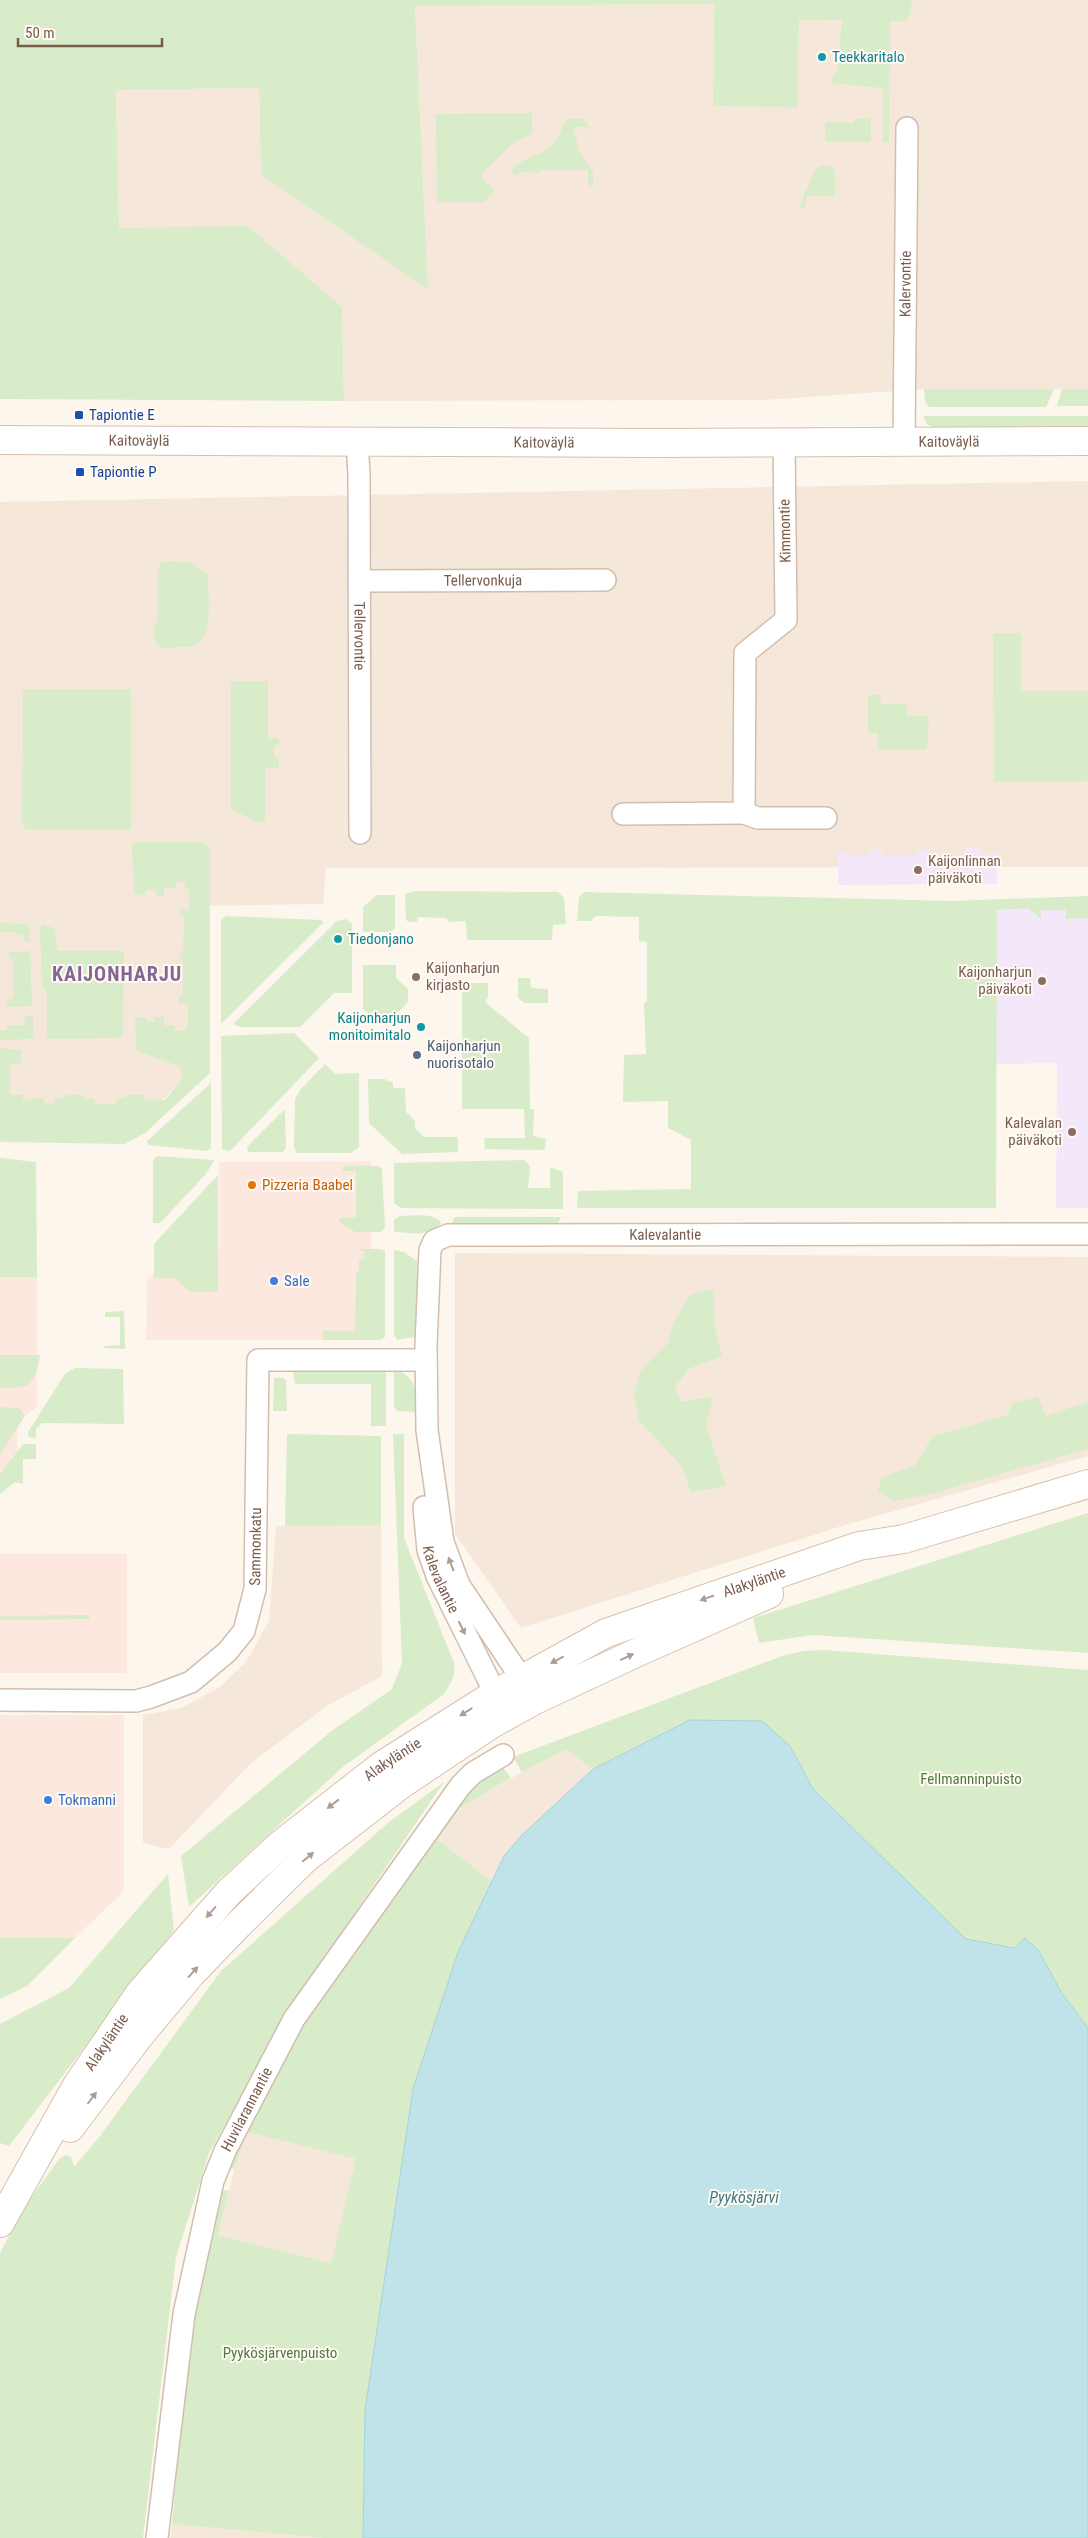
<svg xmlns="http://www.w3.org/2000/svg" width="1088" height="2538" font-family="'Roboto Condensed',sans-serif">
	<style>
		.residential { fill: #f5e8da }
		.commercial { fill: #fde8e0 }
		.education { fill: #f3e8fa }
		.green { fill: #d8ecc9 }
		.water { fill: #bfe3e8; stroke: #a5d3da }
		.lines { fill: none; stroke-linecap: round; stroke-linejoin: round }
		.street-casing { stroke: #d1beb0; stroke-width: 24 }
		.secondary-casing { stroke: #d6c0b0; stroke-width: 30 }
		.street { stroke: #fff; stroke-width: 21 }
		.secondary { stroke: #fff; stroke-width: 28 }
		.oneway { fill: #af9d94 }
		.culture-dot { fill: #0f9aa8; stroke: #fffaf3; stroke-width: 2 }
		.transit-dot { fill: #1a4fb4; stroke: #fffaf3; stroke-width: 2 }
		.education-dot { fill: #8d6e63; stroke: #fffaf3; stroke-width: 2 }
		.service-dot { fill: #5c6f8a; stroke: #fffaf3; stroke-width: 2 }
		.food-dot { fill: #e8710a; stroke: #fffaf3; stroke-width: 2 }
		.shop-dot { fill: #3f7fe0; stroke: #fffaf3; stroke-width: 2 }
		.labels { text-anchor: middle; stroke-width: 4; stroke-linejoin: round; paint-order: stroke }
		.culture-label { font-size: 15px; fill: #0d838f; stroke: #fffaf3; text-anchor: start }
		.street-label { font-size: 15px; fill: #7a5c4d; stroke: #fffaf3 }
		.transit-label { font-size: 15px; fill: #164399; stroke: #fffaf3; text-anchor: start }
		.education-label { font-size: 15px; fill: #785e54; stroke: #fffaf3; text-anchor: start }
		.service-label { font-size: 15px; fill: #4e5e75; stroke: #fffaf3; text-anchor: start }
		.food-label { font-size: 15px; fill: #c56008; stroke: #fffaf3; text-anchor: start }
		.shop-label { font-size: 15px; fill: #366cbe; stroke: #fffaf3; text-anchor: start }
		.park-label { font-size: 15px; fill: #537a41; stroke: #fffaf3 }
		.water-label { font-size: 16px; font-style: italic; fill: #437c86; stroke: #fffaf3 }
		.district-label { font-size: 20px; font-weight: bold; letter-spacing: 1px; fill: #846695; stroke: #fffaf3 }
	</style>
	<rect width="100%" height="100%" fill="#fdf6ec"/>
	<!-- residential -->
	<g class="residential">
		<path d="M913,0h175v389h-164l-160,11 -420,1 -2,-94 -94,-81 -129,3 -3,-139 143,-2 2,87 167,113 -13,-282 299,-2 -1,102 83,2 3,-88 108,1z"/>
		<path d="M1088,481v386l-762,1 -3,36 -128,2v161l-45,46 -150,1v-612z"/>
		<path d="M455,1253l633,4v199l-243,69 -324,103 -66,-94z"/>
		<path d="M381,1525l1,151 -55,30 -77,58 -81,85 -26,-6v-128l38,-7 39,-21 26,-25 23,-41 7,-95z"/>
		<path d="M566,1750l27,19 -71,66 -18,21 -12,25 -54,-41 22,-32 62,-36z"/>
		<path d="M247,2132l110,27 -26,104 -113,-28 20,-81z"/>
		<path d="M172,2524l151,14h-153z"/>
	</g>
	<!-- commercial -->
	<g class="commercial">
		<path d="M371,1161l1,179h-226l1,-60 28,-29h44v-89z"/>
		<path d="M0,1277h37v130l-20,14v35l-17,17z"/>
		<rect x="0" y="1554" width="127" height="119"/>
		<path d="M0,1715h124v176l-49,47h-75z"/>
	</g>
	<!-- education -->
	<g class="education">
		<path d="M966,848h12l1,6h14v-3h4v33l-159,1v-33h7v3h25v-6h12v6h36v-6h12v6h35z"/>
		<path d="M996,905h92v303h-32l1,-145 -61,1z"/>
	</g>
	<!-- green -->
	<g class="green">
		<path d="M0,0h913l-6,21h-17l-1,122 -6,-1v-54l-51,-5 1,-8 4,-3 5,-52h-43l-2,88 -84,-2 1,-102 -299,2 13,283 -167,-114 -2,-87 -143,2 3,138 129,-2 94,81 2,94 -344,-2z"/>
		<path d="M532,113v21l-18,8 -34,33 15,16 -12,11h-46l-1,-88z"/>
		<path d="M868,118h3v24l-46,-1v-19l29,1v-4z"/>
		<path d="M569,119h14l6,8h-16l7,26 13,18v14l-5,1v-16h-49l-1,3 -19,-1 -1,3h-5l-1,-6c12,-13 30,-13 42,-26 6,-7 7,-17 15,-24z"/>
		<path d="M831,165l4,4v27h-28l-2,12h-6l16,-38 6,-4z"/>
		<path d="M924,389h130l-8,18h-117l-4,-6z"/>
		<path d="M1062,389h26v17h-31z"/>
		<path d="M923,416h165v14l-152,-1 -9,-5z"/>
		<path d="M170,561l22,2 16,12c0,17 6,62 -12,70 -5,2 -13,2 -19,2 -7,1 -17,3 -21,-5 -6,-10 2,-19 2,-29 1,-20 -4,-30 2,-50z"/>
		<path d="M993,633h28v58h67v90l-94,1z"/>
		<path d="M231,681h37v57h11v7h-5v12h5v11h-14v54h-9l-25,-13z"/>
		<path d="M23,689h108v141l-107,-1 -2,-7z"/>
		<path d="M868,695h12l1,9h26v12h22l-2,33 -49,1v-17h-10z"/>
		<path d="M134,842h68l8,5v226l-65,60 -20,11 -122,-2 -3,-1v-93l21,2v14h-11v31h13v5l21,-2v6l11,-1v-5h10l1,-3h18v4h11v5h21l1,-6h9v-3h18l1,6 20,-1 18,-22 -4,-12 -43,-15 -1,-34h11v4l9,1v-5h9v8l11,1v5h10l1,-5 2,-1v-21h-9v-8h4v-35h-3v-8h3l1,-37h-4v-7h9v-21h-4v-6h-9v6h-12v8h-8v-6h-11v6l-11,-2 -2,-48z"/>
		<path d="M414,891l144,1 6,6 2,26 -13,1 -1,15h-85l-1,-19 -18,1 -1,-4 -29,-1 -1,5h-8l-3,-2 -1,-26z"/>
		<path d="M585,892l368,9 135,-5v22l-22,1v-9h-25v9l-13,-11 -31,2 -1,298h-419l1,-17 113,-2v-49l-23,-12v-27l-45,1 1,-47 22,-1 -2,-51 3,-1v-60l-8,-1v-24l-44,-1 -4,5h-14l2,-24z"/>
		<path d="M377,895h18v33l-4,4h-28v-25z"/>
		<path d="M226,916l95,4 3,2 -103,102v-104z"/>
		<path d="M346,919l6,5v69h-18l-34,34h-59l-8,-3 104,-103z"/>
		<path d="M0,923l26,1 4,4v13l-6,1 -1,-7h-6l-1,-3h-16z"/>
		<path d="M43,924l12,5 2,22h67l-1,81 -3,6 -73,1v-44l-5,-10 -2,-57z"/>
		<path d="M30,951l2,55 -25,1v-8h6v-40l-4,-1v-6z"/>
		<path d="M363,965h33v13l12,11v13l-23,24v-4l-6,-6 -1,3h-3l-12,-10z"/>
		<path d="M518,978h12l1,10 17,1v14h-23l-7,-5z"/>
		<path d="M462,983h26v14l-3,5 44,36 1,71h4l-1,27 13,3 -1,11 -60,-1 -1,-11h41l-1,-29h-62z"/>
		<path d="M31,1015l2,2v22l-33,1v-10h7v-5h17l1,-9z"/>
		<path d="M294,1033l25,25 -87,91 -3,2 -7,-2 -1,-113z"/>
		<path d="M325,1064l10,10 24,-1v74l-8,6h-54l-3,-6 1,-47 5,-10z"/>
		<path d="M368,1079h18v2l7,1v6h12l1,24 9,9v7l9,9h34v15l-56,2 -33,-31z"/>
		<path d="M211,1083v65l-4,3 -59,-6 -1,-4z"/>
		<path d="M285,1109l1,39 -3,4h-35l-1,-5z"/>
		<path d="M157,1156l57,4 -8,14 -46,49h-7v-62z"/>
		<path d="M0,1158l36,4 1,115h-37z"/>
		<path d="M525,1160l5,7 -2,21h22v-21l13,5v37l-162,-1 -7,-5v-40z"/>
		<path d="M343,1166h36l3,3 3,59 -4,4h-26l-16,-10v-4l17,-1v-46h-13z"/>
		<path d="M218,1175v117h-27l-17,-14h-20v-34z"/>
		<path d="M400,1216c12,0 34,-4 41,7 -11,14 -30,10 -45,9l-2,-1v-11z"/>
		<path d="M455,1217h106l-4,8 -107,1z"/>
		<path d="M361,1249h20l4,2v86l-4,3h-58v-10l32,1 1,-59 3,-1v-12h5v-8l-8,-1z"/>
		<path d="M394,1250l10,2 13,9v68l-3,8 -17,3 -3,-5z"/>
		<path d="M713,1289l2,37 7,30 -34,13 -13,18 6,15 32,-5 -7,28 20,61 -35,6 -9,-26 -43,-45 -5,-28 7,-23 27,-27 6,-22 17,-27z"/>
		<path d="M124,1311l1,38 -21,-1v-2l16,-1v-28h-15v-5z"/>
		<path d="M0,1355h40c-6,31 -8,33 -40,33z"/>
		<path d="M75,1368l48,1 1,55 -82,-1 -6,6v9l-7,-1 -1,-5 37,-58z"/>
		<path d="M293,1368l93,1v57h-15v-42h-76z"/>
		<path d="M394,1369c22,7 23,23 24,43l-21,-1 -3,-4z"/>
		<path d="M274,1378h9l3,2 1,31h-14z"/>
		<path d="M1038,1397l8,19 42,-14v47l-157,45 -37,7 -16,-9 3,-14 34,-13 18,-29 75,-21 4,-12z"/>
		<path d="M0,1407l19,1 6,8 -25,39z"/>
		<path d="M287,1434l94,2v89l-96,1z"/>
		<path d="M393,1434h11v104l50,125c2,13 -3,20 -10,31l-100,72 -155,141 -8,-51 152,-126 59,-41 10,-26z"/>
		<path d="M23,1444h13v15h-13v25l-8,-2 -15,12v-20z"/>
		<path d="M1088,1513v140l-275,-18 -54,8 -6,-25z"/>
		<path d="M89,1615v4l-89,1v-4z"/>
		<path d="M823,1650l265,20v358l-27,-36 -22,-41 -73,-12 -153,-150 -23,-43 -100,-26 -97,49 -27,-19 -44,22 -9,-15 269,-101 21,-5z"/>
		<path d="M500,1764l11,14 -51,30 -22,32 54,41 -34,72 -45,136 -48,321 -2,128h-40l-151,-14 17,-186 28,-146 12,-2 -11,45 113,28 25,-104 -109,-27 -13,37 -9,-1 74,-144 166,-234z"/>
		<path d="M444,1782l-154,226 -81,145 -33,104 -33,281h-143v-285l24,-46 36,-49 5,-3 6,2 3,10 26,-31 121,-165 168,-149z"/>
		<path d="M168,1874l6,56 -165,216 -9,-3v-119l69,-36z"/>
		<path d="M0,1938h75l-48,48 -27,13z"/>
	</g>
	<!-- water -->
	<path class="water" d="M690,1720l72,1 28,25 23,43 153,150 49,9 10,-10 14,13 22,41 27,36v510h-725l2,-128 48,-321 45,-137 46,-96 18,-21 71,-66z"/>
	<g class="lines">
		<!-- street casing -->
		<g class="street-casing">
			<g id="street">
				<path id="s1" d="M357,440l2,35 1,358"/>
				<path id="s2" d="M904,440l3,-312"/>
				<path id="s3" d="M359,581l246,-1"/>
				<path d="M744,813l14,5h68"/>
				<path d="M623,814l121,-1 1,-160 41,-33 -2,-179"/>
				<path id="s4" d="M424,1507l4,43 9,26 65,131"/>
				<path id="s5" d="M530,1691l-71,-106 -16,-43 -16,-112 -1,-85 4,-95 4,-9 14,-6 640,-1"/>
				<path id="s6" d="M0,1700l136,1 15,-4 40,-15 36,-30 17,-21 11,-42 3,-229h168"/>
				<path id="s7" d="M157,2538l27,-224 29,-133 12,-30 69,-132 167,-234 12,-12 30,-18"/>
			</g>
		</g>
		<!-- secondary casing -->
		<g class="secondary-casing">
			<g id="secondary">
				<path id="s8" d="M0,440l652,3 436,-2"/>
				<path d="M70,2128l70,-93 51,-61 46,-48 68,-67 98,-76 87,-58 45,-25 103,-48 131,-58"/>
				<path id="s9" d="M0,2223l76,-136 64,-94 89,-101 52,-48 100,-78 114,-72 111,-61 253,-87 45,-7 184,-55"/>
			</g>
		</g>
		<!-- street -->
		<use href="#street" class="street"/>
		<!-- secondary -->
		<use href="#secondary" class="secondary"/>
	</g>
	<!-- one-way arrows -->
	<defs><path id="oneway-solid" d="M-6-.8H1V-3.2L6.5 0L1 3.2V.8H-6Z" transform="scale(1.25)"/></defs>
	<g class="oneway">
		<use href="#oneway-solid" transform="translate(451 1564) rotate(-111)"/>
		<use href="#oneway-solid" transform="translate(707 1598) rotate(161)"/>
		<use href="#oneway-solid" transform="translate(462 1628) rotate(64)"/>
		<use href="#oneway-solid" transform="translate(627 1657) rotate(-25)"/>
		<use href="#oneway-solid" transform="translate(557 1660) rotate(152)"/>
		<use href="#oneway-solid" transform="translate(466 1712) rotate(148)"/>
		<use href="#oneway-solid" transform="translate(333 1804) rotate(142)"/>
		<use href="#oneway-solid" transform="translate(308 1857) rotate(-40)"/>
		<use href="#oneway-solid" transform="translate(211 1912) rotate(131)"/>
		<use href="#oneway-solid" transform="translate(193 1972) rotate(-48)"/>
		<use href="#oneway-solid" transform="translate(92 2098) rotate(-53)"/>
	</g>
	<!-- markers -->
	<g class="culture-dot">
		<circle cx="822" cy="57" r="5"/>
		<circle cx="338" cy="939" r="5"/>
		<circle cx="421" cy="1027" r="5"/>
	</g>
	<g class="transit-dot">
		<rect x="74" y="410" width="10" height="10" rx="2.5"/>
		<rect x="75" y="467" width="10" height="10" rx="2.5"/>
	</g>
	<g class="education-dot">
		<circle cx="918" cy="870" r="5"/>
		<circle cx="416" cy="977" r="5"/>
		<circle cx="1042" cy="981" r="5"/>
		<circle cx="1072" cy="1132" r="5"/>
	</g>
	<circle class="service-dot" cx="417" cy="1055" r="5"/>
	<circle class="food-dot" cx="252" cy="1185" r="5"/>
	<g class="shop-dot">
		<circle cx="274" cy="1281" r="5"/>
		<circle cx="48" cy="1800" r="5"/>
	</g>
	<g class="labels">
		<!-- culture labels -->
		<g class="culture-label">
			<text x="832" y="62">Teekkaritalo</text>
			<text x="348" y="944">Tiedonjano</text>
			<text x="411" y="1023" text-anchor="end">Kaijonharjun<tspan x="411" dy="17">monitoimitalo</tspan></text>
		</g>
		<!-- street labels -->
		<g class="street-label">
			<text dy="5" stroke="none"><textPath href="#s2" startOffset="156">Kalervontie</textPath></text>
			<text dy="5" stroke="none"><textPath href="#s8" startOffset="139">Kaitoväylä</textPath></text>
			<text dy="5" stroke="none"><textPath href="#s8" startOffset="949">Kaitoväylä</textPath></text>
			<text dy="5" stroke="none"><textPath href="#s8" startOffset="544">Kaitoväylä</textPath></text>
			<text transform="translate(785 531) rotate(-91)" y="5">Kimmontie</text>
			<text dy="5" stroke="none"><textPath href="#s3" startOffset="124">Tellervonkuja</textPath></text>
			<text dy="5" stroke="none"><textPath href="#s1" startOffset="196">Tellervontie</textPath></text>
			<text dy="5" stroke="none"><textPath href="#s5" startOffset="709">Kalevalantie</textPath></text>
			<text dy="5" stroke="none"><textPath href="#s6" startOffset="354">Sammonkatu</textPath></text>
			<text dy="5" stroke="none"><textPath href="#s4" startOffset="75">Kalevalantie</textPath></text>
			<text dy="5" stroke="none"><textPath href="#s9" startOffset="1020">Alakyläntie</textPath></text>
			<text dy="5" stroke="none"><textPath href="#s9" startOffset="615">Alakyläntie</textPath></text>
			<text dy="5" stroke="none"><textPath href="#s9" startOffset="210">Alakyläntie</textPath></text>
			<text dy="5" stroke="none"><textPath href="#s7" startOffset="441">Huvilarannantie</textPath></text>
		</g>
		<!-- transit labels -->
		<g class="transit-label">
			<text x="89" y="420">Tapiontie E</text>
			<text x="90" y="477">Tapiontie P</text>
		</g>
		<!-- education labels -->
		<g class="education-label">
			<text x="928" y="866">Kaijonlinnan<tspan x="928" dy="17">päiväkoti</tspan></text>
			<text x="426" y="973">Kaijonharjun<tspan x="426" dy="17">kirjasto</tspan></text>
			<text x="1032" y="977" text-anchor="end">Kaijonharjun<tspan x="1032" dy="17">päiväkoti</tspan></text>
			<text x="1062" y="1128" text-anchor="end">Kalevalan<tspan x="1062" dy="17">päiväkoti</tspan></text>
		</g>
		<!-- service labels -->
		<g class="service-label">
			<text x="427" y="1051">Kaijonharjun<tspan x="427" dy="17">nuorisotalo</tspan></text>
		</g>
		<!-- food labels -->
		<g class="food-label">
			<text x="262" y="1190">Pizzeria Baabel</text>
		</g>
		<!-- shop labels -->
		<g class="shop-label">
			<text x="284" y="1286">Sale</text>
			<text x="58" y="1805">Tokmanni</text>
		</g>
		<!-- park labels -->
		<g class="park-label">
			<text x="971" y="1784">Fellmanninpuisto</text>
			<text x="280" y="2358">Pyykösjärvenpuisto</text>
		</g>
		<!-- water labels -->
		<g class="water-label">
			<text x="744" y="2203">Pyykösjärvi</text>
		</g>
		<!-- district labels -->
		<g class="district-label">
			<text x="117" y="981">KAIJONHARJU</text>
		</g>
	</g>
	<!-- scale -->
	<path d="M18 38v8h144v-8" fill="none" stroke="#7a5c4d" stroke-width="2.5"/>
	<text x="25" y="38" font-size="15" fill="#7a5c4d" stroke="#fffaf3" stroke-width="4" paint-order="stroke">50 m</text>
</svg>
